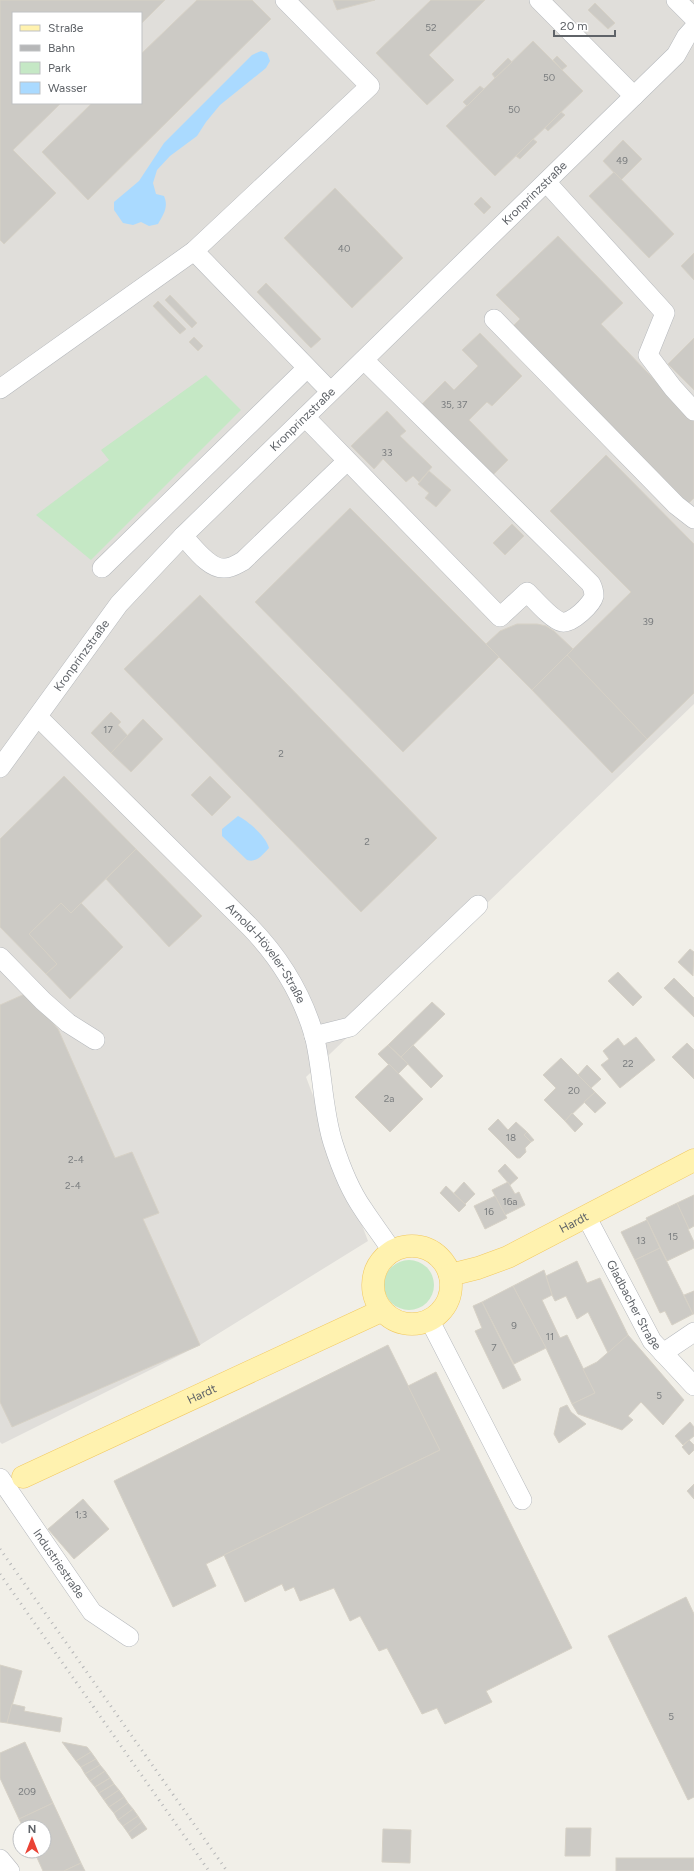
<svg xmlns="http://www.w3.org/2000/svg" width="694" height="1871" font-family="Figtree,sans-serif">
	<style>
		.industrial { fill: #e0deda; fill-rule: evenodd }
		.green { fill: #c5e8c5 }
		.water { fill: #aadaff }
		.building { fill: #cccac5; stroke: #d6d1c6 }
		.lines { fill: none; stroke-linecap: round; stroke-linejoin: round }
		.minor-casing { stroke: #b5b8bc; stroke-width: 20 }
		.major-casing { stroke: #f2c960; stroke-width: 23 }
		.minor { stroke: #fff; stroke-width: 19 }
		.major { stroke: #fff2af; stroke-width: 22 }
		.rail { stroke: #b6b7b8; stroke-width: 3; stroke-dasharray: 1 5; stroke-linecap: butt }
		.labels { text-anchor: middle; stroke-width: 3.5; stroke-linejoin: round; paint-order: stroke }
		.number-label { font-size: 10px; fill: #7a7d7f }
		.street-label { font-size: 12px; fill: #5f6368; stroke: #fff }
	</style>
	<rect width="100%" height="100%" fill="#f1efe8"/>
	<!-- industrial -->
	<path class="industrial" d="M0,0h694v704l-388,373 62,164 -168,104 -198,99 -2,-2zM13,13h128v90h-128z"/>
	<!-- green -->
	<g class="green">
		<path d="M206,375l35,35 -150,150 -55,-45 73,-55 -8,-10z"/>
		<circle cx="409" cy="1285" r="25"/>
	</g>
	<!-- water -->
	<g class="water">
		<path d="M261,51l6,2 3,8 -4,7 -46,37 -14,17 -9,14 -27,20 -13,14 -4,13 3,11 8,2c5,11 -1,19 -6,28l-9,2 -8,-4 -8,3 -10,-2 -9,-13v-8l25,-21 25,-38 88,-88z"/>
		<path d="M238,816c10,5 28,20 31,32 -7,7 -12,15 -22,12l-25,-24v-7z"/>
	</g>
	<!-- building -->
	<g class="building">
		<path d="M0,0h165l-24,24v-11h-128v90h48l-48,47 43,43 -52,51 -4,-4z"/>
		<path d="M197,0h55l19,19 -183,181 -46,-48 50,-49h49v-49z"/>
		<path d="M333,0h42l-38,10z"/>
		<path d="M431,0h54l-56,55 25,25 -27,25 -51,-52z"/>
		<path d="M595,3l20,20 -7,6 -20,-19z"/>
		<path d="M533,41l50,50 -88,85 -49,-50z"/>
		<path d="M557,56l10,10 -5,4 -9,-10z"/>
		<path d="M508,58l4,4 -17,16 -3,-4z"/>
		<path d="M480,86l4,3 -17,17 -4,-4z"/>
		<path d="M561,112l4,3 -17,16 -3,-3z"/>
		<path d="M533,139l4,3 -17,17 -4,-3z"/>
		<path d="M623,140l19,19 -21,21 -18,-19z"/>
		<path d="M614,172l60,62 -25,24 -60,-62z"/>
		<path d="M335,188l68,70 -51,50 -68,-70z"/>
		<path d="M481,197l10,10 -7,7 -10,-10z"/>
		<path d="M558,236l65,67 -22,21 93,97v77l-9,9 -173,-180 8,-8 -24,-24z"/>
		<path d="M694,253v27l-13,-14z"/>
		<path d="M266,283l55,56 -10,9 -54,-56z"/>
		<path d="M170,295l27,28 -5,5 -27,-28z"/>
		<path d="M158,301l28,28 -6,5 -27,-28z"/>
		<path d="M480,333l42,43 -30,30 -5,-4 -18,18 39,40 -18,18 -70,-72 25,-25 9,9 24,-24 -16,-16z"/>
		<path d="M194,337l9,9 -5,5 -9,-9z"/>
		<path d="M694,338v52l-26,-26z"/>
		<path d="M387,411l19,20 -6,5 32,31 -13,15 -6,-6 -7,6 -23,-23 -9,10 -23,-23z"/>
		<path d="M606,455l88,89v149l-47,46 -80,-84 64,-63 -81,-81z"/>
		<path d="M429,471l22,19 -15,17 -11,-9 4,-5 -11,-9z"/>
		<path d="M350,508l149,149 -96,95 -148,-150z"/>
		<path d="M512,524l12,12 -19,19 -12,-12z"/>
		<path d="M200,595l237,243 -76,74 -237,-243z"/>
		<path d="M517,624h20l9,2 8,5 19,18 -41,41 -46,-46 14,-13z"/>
		<path d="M567,655l80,84 -35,34 -80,-83z"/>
		<path d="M111,712l10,10 -3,3 10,11 -17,17 -20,-20z"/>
		<path d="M143,719l20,20 -32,33 -20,-19z"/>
		<path d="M64,776l72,73 -65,64 -10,-10 -32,31 28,30 -11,10 -46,-47v-88z"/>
		<path d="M210,776l21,21 -19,19 -21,-21z"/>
		<path d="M136,849l66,67 -33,31 -63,-68z"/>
		<path d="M61,903l10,10 10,-10 42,44 -53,52 -24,-25 11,-10 -28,-30z"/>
		<path d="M690,949l4,3 -1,24 -15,-14z"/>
		<path d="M618,972l24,25 -9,9 -25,-25z"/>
		<path d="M674,978l20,20v19l-30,-29z"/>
		<path d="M27,993l31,36 57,129 17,-6 27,61 -16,6 57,126 -188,82 -12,-25v-397z"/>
		<path d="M432,1002l13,12 -44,43 -13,-12z"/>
		<path d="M636,1037l19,23 -35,28 -19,-23 8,-6 -6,-8 15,-13 6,8z"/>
		<path d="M687,1043l7,7v29l-22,-22z"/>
		<path d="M388,1045l20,19 -10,10 -20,-20z"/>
		<path d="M413,1045l30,31 -12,12 -30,-31z"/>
		<path d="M561,1058l34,34 -30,29 -21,-21 12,-12 -13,-13z"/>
		<path d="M389,1064l34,35 -33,33 -35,-35z"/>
		<path d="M587,1065l14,14 -10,9 -13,-13z"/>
		<path d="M595,1092l11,11 -11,10 -11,-11z"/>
		<path d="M572,1113l11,11 -8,8 -10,-11z"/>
		<path d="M498,1119l10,11 8,-8 11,10 -3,3 7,7 -6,6 1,4 -6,6h-3l-29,-29z"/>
		<path d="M527,1132l7,8 -3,2 -7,-7z"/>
		<path d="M505,1164l13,14 -8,7 -12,-14z"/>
		<path d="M464,1182l11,12 -10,10 -11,-11z"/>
		<path d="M508,1182l7,12 4,-2 6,13 -20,10 -13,-25z"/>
		<path d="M446,1186l20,19 -7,7 -19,-19z"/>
		<path d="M694,1195v31l-5,3 -12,-26z"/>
		<path d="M495,1196l12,22 -22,11 -11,-23z"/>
		<path d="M677,1203l12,26h-1l6,13v6l-27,13 -21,-43z"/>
		<path d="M647,1220l13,28 -25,12 -14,-28z"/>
		<path d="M660,1248l33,66 -21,11 -7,-14 -5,2 -25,-53z"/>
		<path d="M577,1261l10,22 13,-5 28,57 -20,18 -20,-41 -11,7 -11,-23 -11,5 -3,-6 -6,-19z"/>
		<path d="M544,1270l8,25 -10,5 18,38 7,-3 28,58 -23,11 -26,-56 -33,-62z"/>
		<path d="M513,1286l33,62 -32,16 -32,-62z"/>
		<path d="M694,1291v23h-1l-9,-19z"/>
		<path d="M482,1302l39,78 -18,9 -28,-58 7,-3 -9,-22z"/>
		<path d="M628,1335l56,65 -21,25 -22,-23 -13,14 5,4 -11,10 -44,-16 -6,-10 23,-11 -12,-24 14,-7z"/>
		<path d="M388,1345l52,105 -234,114 10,22 -43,21 -59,-126z"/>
		<path d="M436,1372l136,276 -86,43 6,11 -47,22 -8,-16 -15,6 -35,-66 -8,3 -19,-35 -10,5 -16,-33 -34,13 -6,-14 -9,4 -3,-7 -37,18 -21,-47 216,-105 -32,-64z"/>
		<path d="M567,1405l4,7 15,12 -27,19 -5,-9 6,-26z"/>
		<path d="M690,1422l4,5v9l-11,9 -8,-9z"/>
		<path d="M689,1440l5,5v5l-5,5 -7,-8z"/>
		<path d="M694,1484v15l-7,-8z"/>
		<path d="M83,1499l26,30 -35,30 -26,-30z"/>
		<path d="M686,1597l8,17v183l-6,3 -80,-164z"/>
		<path d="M0,1665l22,6 -15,52 -7,-1z"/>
		<path d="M12,1704l13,3 -1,4 38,7 -2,14 -53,-9z"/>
		<path d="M25,1742l28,61 -34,16 -19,-41v-25z"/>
		<path d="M62,1742l25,5 4,5 -15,9z"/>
		<path d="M91,1752l5,7 -15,8 -5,-6z"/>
		<path d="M96,1759l4,6 -15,9 -4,-7z"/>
		<path d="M100,1765l5,6 -15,10 -5,-7z"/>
		<path d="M105,1771l5,7 -15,9 -5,-6z"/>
		<path d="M110,1778l4,6 -15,9 -4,-6z"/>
		<path d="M114,1784l5,6 -15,10 -5,-7z"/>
		<path d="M119,1790l5,7 -15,10 -5,-7z"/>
		<path d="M124,1797l4,6 -14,10 -5,-6z"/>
		<path d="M53,1803l28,60 -17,8h-21l-9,-20h10v-24h-21l-4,-8z"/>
		<path d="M128,1803l5,6 -15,11 -4,-7z"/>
		<path d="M133,1809l5,7 -15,10 -5,-6z"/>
		<path d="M138,1816l4,6 -14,11 -5,-7z"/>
		<path d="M142,1822l5,7 -15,10 -4,-6z"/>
		<path d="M566,1828h25l-1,28h-25z"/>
		<path d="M383,1829l28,1 -1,33 -28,-1z"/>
		<rect x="616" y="1858" width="78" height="13"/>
		<path d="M81,1863l4,8h-21z"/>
	</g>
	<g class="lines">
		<!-- minor casing -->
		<g class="minor-casing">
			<g id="minor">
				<path d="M539,0l95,96"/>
				<path d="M676,0l18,18"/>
				<path d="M547,183l118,130 -17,42 25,33 21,23"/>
				<path d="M194,251l136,140"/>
				<path d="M494,319l182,186 18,14"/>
				<path d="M0,389l194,-138 176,-165 -85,-86"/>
				<path d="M305,417l195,200 27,-25c8,8 25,28 35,30 10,2 30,-18 32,-26 0,-5 -1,-8 -3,-12l-227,-224"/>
				<path d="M183,536c10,10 26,34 42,32 7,0 12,-4 18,-7l104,-100"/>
				<path d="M102,568l205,-200"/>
				<path id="s1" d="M38,717l212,210c29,30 52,67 64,108 9,35 8,73 19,108 7,22 16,46 30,66 9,14 20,28 29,42"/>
				<path id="s2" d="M0,768l119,-164 64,-68 493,-481 10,-18 8,-9"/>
				<path d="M0,957l43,44 25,22 27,17"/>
				<path d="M314,1036l36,-9 128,-122"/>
				<path id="s3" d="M586,1216l66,125 42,45"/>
				<path d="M430,1321l92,179"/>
				<path d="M663,1353l31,-21"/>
				<path id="s4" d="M0,1478l92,134 37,25"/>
				<path d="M0,1859l10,12"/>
			</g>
		</g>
		<!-- major casing -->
		<g class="major-casing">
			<g id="major">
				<circle cx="412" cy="1285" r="39"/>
				<path id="s5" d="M450,1275l28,-7 30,-11 186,-97"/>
				<path id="s6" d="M23,1477l358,-166"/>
			</g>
		</g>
		<!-- minor -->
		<use href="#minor" class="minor"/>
		<!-- major -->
		<use href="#major" class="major"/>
		<!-- rail -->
		<g class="rail">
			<path d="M0,1549l227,322"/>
			<path d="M0,1574l209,297"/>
		</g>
	</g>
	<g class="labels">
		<!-- number labels -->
		<g class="number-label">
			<text x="431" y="31">52</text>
			<text x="549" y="81">50</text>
			<text x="514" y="113">50</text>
			<text x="622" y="164">49</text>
			<text x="344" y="252">40</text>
			<text x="454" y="408">35, 37</text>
			<text x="387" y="456">33</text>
			<text x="648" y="625">39</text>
			<text x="108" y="733">17</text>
			<text x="281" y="757">2</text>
			<text x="367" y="845">2</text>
			<text x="628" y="1067">22</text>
			<text x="574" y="1094">20</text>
			<text x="389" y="1102">2a</text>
			<text x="511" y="1141">18</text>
			<text x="76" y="1163">2-4</text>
			<text x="73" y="1189">2-4</text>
			<text x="510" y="1205">16a</text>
			<text x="489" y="1215">16</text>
			<text x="673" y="1240">15</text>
			<text x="641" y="1244">13</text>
			<text x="514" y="1329">9</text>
			<text x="550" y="1340">11</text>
			<text x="494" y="1351">7</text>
			<text x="659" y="1399">5</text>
			<text x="81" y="1518">1;3</text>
			<text x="671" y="1720">5</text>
			<text x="27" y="1795">209</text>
		</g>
		<!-- street labels -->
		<g class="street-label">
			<text dy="4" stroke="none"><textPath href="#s2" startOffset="787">Kronprinzstraße</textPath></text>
			<text dy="4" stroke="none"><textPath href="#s2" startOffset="463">Kronprinzstraße</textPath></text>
			<text dy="4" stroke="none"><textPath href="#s2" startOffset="139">Kronprinzstraße</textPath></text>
			<text dy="4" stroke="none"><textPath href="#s1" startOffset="329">Arnold-Höveler-Straße</textPath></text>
			<text dy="4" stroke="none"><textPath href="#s5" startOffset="135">Hardt</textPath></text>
			<text dy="4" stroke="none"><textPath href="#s3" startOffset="101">Gladbacher Straße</textPath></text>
			<text dy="4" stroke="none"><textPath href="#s6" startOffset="197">Hardt</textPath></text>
			<text dy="4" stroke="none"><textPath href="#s4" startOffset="104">Industriestraße</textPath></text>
		</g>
	</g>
	<!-- legend -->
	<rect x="12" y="12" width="130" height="92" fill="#ffffff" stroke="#bfc1c3"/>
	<rect x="20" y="25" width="20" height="6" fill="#fff2af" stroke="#bfc1c3"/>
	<text x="48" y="32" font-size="12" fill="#5f6368">Straße</text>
	<rect x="20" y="45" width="20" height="6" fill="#b6b7b8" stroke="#bfc1c3"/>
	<text x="48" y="52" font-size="12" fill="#5f6368">Bahn</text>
	<rect x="20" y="62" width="20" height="12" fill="#c5e8c5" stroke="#bfc1c3"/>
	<text x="48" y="72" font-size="12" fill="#5f6368">Park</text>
	<rect x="20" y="82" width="20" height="12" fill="#aadaff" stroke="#bfc1c3"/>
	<text x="48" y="92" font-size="12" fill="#5f6368">Wasser</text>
	<!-- north arrow -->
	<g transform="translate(32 1839)"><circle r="19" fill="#ffffff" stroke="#bfc1c3"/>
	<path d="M0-3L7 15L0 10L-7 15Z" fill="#ea4335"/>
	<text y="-6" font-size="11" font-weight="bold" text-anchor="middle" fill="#5f6368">N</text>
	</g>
	<!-- scale -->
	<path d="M554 30v6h61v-6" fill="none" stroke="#5f6368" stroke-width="2"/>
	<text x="560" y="30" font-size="12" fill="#5f6368" stroke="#ffffff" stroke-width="3" paint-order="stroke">20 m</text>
</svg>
